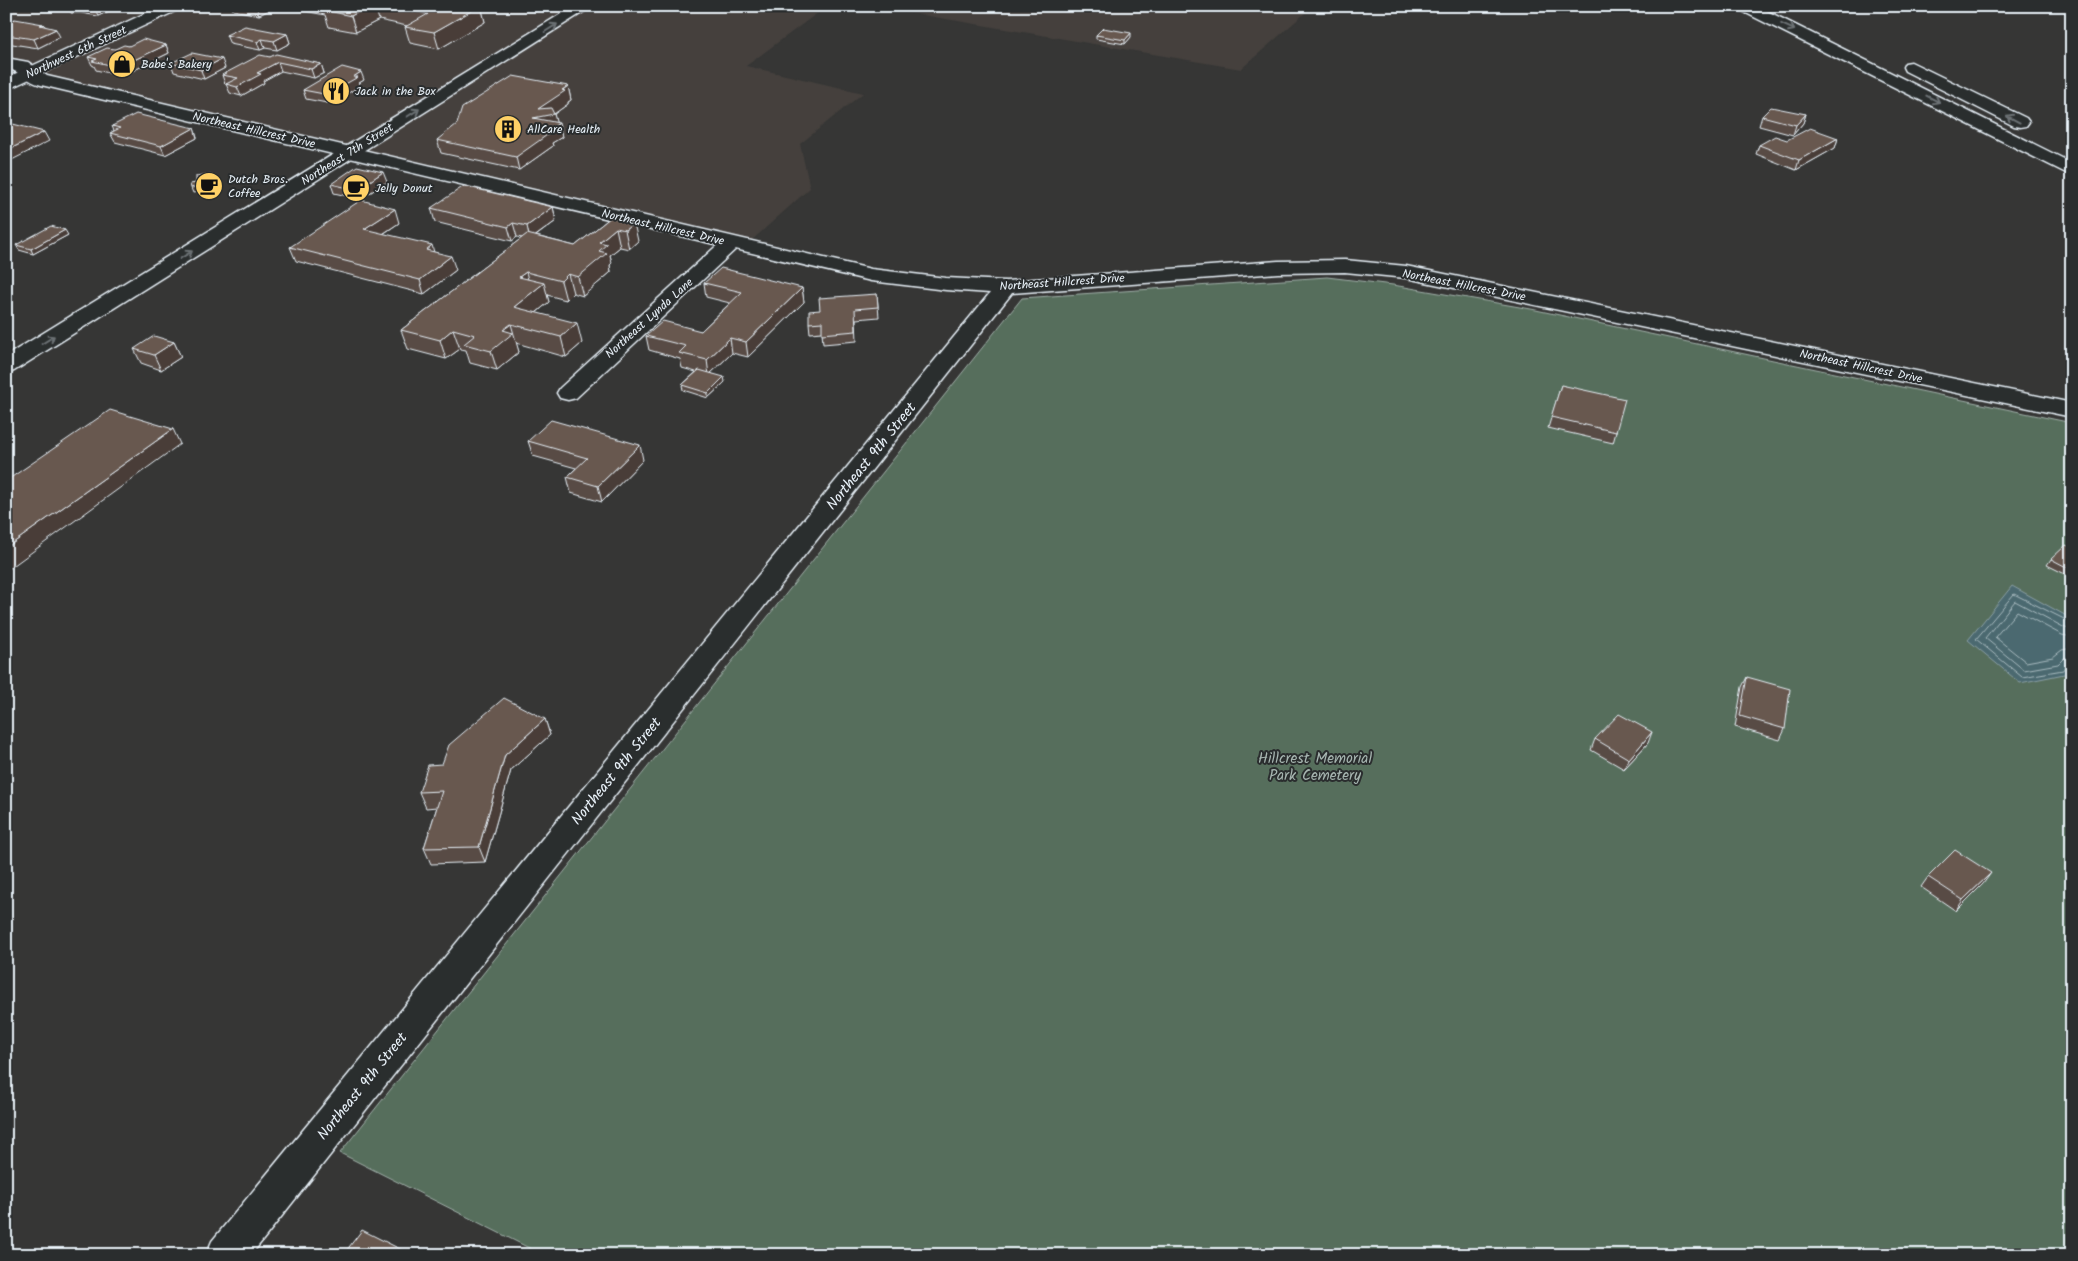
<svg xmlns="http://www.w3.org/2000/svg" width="2078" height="1261" font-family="Kalam,sans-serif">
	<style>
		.built { fill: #45403d }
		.green { fill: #576e5b; stroke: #a0b0aa }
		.water { fill: #4b696f; stroke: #8a9fa6 }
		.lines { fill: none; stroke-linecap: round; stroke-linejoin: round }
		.shore { stroke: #a9bbc1; stroke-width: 1 }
		.street-casing { stroke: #e8f1f8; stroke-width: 3 }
		.secondary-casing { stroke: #e8f1f8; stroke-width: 3 }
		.highway-casing { stroke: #e8f1f8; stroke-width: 3 }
		.street { fill: #2a2d2e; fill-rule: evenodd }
		.secondary { fill: #2a2d2e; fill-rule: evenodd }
		.highway { fill: #2a2d2e; fill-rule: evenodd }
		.wall { fill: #594c45; stroke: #e8f1f8 }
		.shaded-wall { fill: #493e38; stroke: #e8f1f8 }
		.building { fill: #685850; stroke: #e8f1f8 }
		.oneway { stroke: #6c7275 }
		.labels { text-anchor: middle; stroke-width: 4; stroke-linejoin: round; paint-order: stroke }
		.far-street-label { font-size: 12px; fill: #e8f1f8; stroke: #2a2d2e }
		.far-poi-label { font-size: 12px; fill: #e8f1f8; stroke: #2a2d2e; text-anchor: start }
		.street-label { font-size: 15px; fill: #e8f1f8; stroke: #2a2d2e }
		.park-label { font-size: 15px; fill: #a7b6b1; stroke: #2a2d2e }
	</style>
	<rect width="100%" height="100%" fill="#363635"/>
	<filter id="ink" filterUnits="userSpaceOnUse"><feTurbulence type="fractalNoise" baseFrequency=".02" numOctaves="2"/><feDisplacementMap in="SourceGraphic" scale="10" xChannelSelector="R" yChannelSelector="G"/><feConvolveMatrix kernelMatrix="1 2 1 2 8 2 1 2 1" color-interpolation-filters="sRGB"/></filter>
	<g filter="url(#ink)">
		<!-- built -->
		<g class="built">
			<path d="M6,6h821l-81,60 117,27 -63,51 10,44 -59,53 -403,-93 -340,-73h-2z"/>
			<path d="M870,6h443l-72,63z"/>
		</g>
		<!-- green -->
		<path class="green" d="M1327,277l66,8 138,24 541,114v832h-1529l-203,-102 682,-855z"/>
		<!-- water -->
		<path class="water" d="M2012,586l60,33v31l-3,23 -49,10 -52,-43z"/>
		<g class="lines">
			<!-- shore -->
			<g class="shore">
				<path d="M2072,623l-58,-29 -38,45 46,38 41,-7 3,-6 6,-2"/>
				<path d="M2072,629l-7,-1 -50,-27 -30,37 39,32 34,-6 6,-6 8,-2"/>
				<path d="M2072,637l-10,-2 -45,-24 -22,26 31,25 27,-5 9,-7 10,-2"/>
			</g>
			<!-- street casing -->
			<g class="street-casing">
				<path id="street" d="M731,237l7,2 3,4 -3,4 -162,151 -8,2 -8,-2 -3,-5 3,-5 164,-149z"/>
			</g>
			<!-- secondary casing -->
			<g class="secondary-casing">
				<path id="secondary" d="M6,58l22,4 19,14 824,193 75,9 60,3 272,-20 67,-1 61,6 666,137v14l-666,-139 -61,-6 -67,1 -266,20 -761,962h-45l6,-14 778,-948 -44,-3 -75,-9 -830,-196c-13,-3 -21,-14 -35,-17z"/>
			</g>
			<!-- highway casing -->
			<g class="highway-casing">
				<g id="highway">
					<path d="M161,6h21l-2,3 -174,81v-12z"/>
					<path d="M574,6h19l-579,365 -8,2v-17z"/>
					<path d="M1736,6h21l315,157v13l-334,-167z"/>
					<path d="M1911,62l115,56 3,4 -3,4 -6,1 -6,-1 -109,-55 -2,-4 2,-4z"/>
				</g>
			</g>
			<!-- street -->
			<use href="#street" class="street"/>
			<!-- secondary -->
			<use href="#secondary" class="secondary"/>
			<!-- highway -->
			<use href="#highway" class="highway"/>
		</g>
		<!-- wall -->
		<g class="wall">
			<path d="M56,6h64l-22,10 -17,-3h-10l-1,-3 -13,-3z"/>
			<path d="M232,6h45l-18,9 -26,-5z"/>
			<path d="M279,6h202l4,16 -46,27 -29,-6 -5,-16 2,-1 -28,-6 -23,12 -27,-5 -4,-12z"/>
			<path d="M6,22l37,2 2,2 15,11 -22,11 -32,-5z"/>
			<path d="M287,34l3,9 -13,7 -12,-2 -5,2 -30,-6 -4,-9z"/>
			<path d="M1096,35l35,2 -6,7 -29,-5z"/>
			<path d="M166,45l3,8 -47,23 -26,-6 -2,-4 -2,-1 -4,-8 41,-11z"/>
			<path d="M270,57l51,7 3,9 -10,5 -33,-7 -18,10 1,2 -23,13 -11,-3 -4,-9h1h-2l-3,-9z"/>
			<path d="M171,63l54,5 -21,11 -30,-7z"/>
			<path d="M364,80l-5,3 1,3 -17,10h-3l-13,7 -21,-4 -3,-9z"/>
			<path d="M568,86l3,14 -3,2v2l-14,10 2,9 6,14 -10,6 1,3 -34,24 -78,-17 -4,-13z"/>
			<path d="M1806,114l-3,9 -10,12 -34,-9 3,-10z"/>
			<path d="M112,126l82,2 3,10 -32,17 -50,-13 -5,-9 4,-2z"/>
			<path d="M1838,138l-3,10 -39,22 -40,-16 3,-9z"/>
			<path d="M387,182l-27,17 -26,-6 -3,-9z"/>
			<path d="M553,207l3,14 -20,15 39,10 36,-29 27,24 -9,8 -9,-2 -10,8 2,8 -2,2 1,7 -28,24 -10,-3 -7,7 -19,-5 2,7 -13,11 46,30 -16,14 -50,-14 3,9 -22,18 -27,-7 -4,-13 -6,-1 -14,10 -38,-10 -7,-19 121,-92 -5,-1 -5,4 -77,-19 -4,-14z"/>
			<path d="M399,223l-16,11 51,18 22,18 -32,24 -128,-33 -6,-14z"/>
			<path d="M68,235l-35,19 -14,-4 -3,-5z"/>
			<path d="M704,283l98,5 2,14 -56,55 -16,-4 -21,20 14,9 -17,16 -25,-8 -1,-5 14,-13 -14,-4 -2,-9 -31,-9 -3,-14 55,-5 29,-28 -24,-6z"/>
			<path d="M877,294l2,23 -23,2 1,22 -34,3 -1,-12 -12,1 -1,-10 11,-13z"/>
			<path d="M174,342l7,15 -20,13 -20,-7 -7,-14z"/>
			<path d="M1561,385l55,47 -3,11 -65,-15z"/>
			<path d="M528,441l115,19 -41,42 -31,-9 -4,-16 9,-9 -43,-12z"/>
			<path d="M2072,548l-1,29 -24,-12 4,-6z"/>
			<path d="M1747,677l38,52 -5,11 -45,-13 7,-40z"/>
			<path d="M545,719l5,16 -39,35 -26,92 -54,2 -7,-16 13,-41 -11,1 -7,-16 23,-28z"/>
			<path d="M1595,739l53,4 -24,26 -33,-19z"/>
			<path d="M1928,877l55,7 -27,27 -35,-24z"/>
		</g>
		<!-- shaded-wall -->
		<g class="shaded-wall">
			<path d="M98,6h22l-22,10 -3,-8z"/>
			<path d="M256,6h21l-18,9z"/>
			<path d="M369,6h6l4,14 -23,12 -5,-16z"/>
			<path d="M480,6h1l4,16 -46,27 -5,-17z"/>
			<path d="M56,29l4,8 -22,11 -4,-9z"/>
			<path d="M1131,33v4l-6,7v-4z"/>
			<path d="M287,34l3,9 -13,7 -3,-9z"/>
			<path d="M262,39l3,9 -5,2 -3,-8z"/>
			<path d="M166,45l3,8 -47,23 -3,-9z"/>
			<path d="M222,59l3,9 -21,11 -3,-9z"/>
			<path d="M278,62l3,9 -18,10 1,2 -23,13 -4,-9 20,-14z"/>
			<path d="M321,64l3,9 -10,5 -3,-9z"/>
			<path d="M361,72l3,8 -5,3 1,3 -17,10 -3,-9 13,-10z"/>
			<path d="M568,86l3,14 -3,2v2l-14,10 3,11 2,-2 3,14 -10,6 1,3 -34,24 -3,-13 30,-25 -13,-14 5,-9z"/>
			<path d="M337,87l3,9 -13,7 -3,-9z"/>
			<path d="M1806,114l-3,9 -10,12 3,-10z"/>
			<path d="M194,128l3,10 -32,17 -4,-9z"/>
			<path d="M44,132l5,9 -43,22v-12z"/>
			<path d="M1838,138l-3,10 -39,22 3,-10z"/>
			<path d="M383,172l4,10 -27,17 -3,-9z"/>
			<path d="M211,174l2,4 1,7 3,-6 2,5v5l-26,4 -2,-5 21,-8z"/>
			<path d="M553,207l3,14 -26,19 -3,-14z"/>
			<path d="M395,209l4,14 -30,20 -5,-14z"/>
			<path d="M513,223l4,14 -5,4 -4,-14z"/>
			<path d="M634,223l4,18 -9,8 -4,-19z"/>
			<path d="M616,228l4,19 -10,8 2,8 -2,2 1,7 -28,24 -5,-19 21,-26v-9z"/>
			<path d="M65,230l3,5 -35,19 -2,-5z"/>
			<path d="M432,245l4,15 -10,-10z"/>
			<path d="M451,256l5,14 -32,24 -4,-14z"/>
			<path d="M526,272l5,19 -12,-14z"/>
			<path d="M568,274l5,19 -7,7 -5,-19z"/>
			<path d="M544,283l5,19 -30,25 -5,-20z"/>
			<path d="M802,288l2,14 -56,55 -2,-15z"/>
			<path d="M577,323l5,20 -16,14 -5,-20z"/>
			<path d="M511,324l8,28 -22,18 -6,-19 12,-21z"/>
			<path d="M453,329l7,20 -14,10 -6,-19z"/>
			<path d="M730,338l2,15 -23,22 -2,-15z"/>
			<path d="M174,342l7,15 -20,13 -7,-15z"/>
			<path d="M724,377l1,5 -17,16v-5z"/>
			<path d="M173,429l7,15 -174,127v-23z"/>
			<path d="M640,445l3,15 -41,42 -4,-16z"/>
			<path d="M545,719l5,16 -39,35 -26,92 -6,-15 26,-92z"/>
			<path d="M1652,732l-4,11 -24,26 5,-10z"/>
			<path d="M1991,873l-8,11 -27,27 7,-11z"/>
		</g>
		<!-- building -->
		<g class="building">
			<path d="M87,6h11l-3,2z"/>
			<path d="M332,6h37l-18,10 -27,-6z"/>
			<path d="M387,6h93l-46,26 -29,-5 23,-13z"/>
			<path d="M15,19l28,5 -3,1 16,4 -22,10 -28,-4v-13z"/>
			<path d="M245,26l42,8 -13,7 -12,-2 -5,3 -31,-7z"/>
			<path d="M1103,28l28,5 -6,7 -29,-5z"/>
			<path d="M143,39l23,6 -47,22 -27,-6 5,-2 -9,-2 19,-9 8,1 9,-4 5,1z"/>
			<path d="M192,53l30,6 -21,11 -30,-7z"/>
			<path d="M276,54l45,10 -10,5 -33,-7 -21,11 4,1 -24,13 -11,-3 12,-6 -16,-3 38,-20 10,2z"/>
			<path d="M342,67l19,5 -8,5h5l-18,10h-3l-13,7 -21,-4z"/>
			<path d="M513,76l55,10 -6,4 3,1 -27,18 13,-1 3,6 -21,4 26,5 -13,9 4,1 -34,24 -79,-17 20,-16 5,-16z"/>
			<path d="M1771,107l35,7 -10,11 -34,-9z"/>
			<path d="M136,114l58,14 -33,18 -51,-13 10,-5 -8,-2z"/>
			<path d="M13,124l31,8 -38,19v-24z"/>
			<path d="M1810,128l28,10 -39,22 -40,-15 16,-9 12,4z"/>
			<path d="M357,166l26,6 -26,18 -26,-6z"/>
			<path d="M211,174l1,6 5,-1v5l-26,4 -1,-4 6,-1v-7z"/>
			<path d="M464,186l89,21 -26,19 -14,-3 -5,4 -77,-19z"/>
			<path d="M361,200l34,9 -31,20 68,16 -6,5 25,6 -31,24 -130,-33z"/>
			<path d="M611,217l23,6 -9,7 -9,-2 -17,14 8,2 -8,7 8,2 -29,24 -10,-3 -7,7 -35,-9 -7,5 25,6 -30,24 63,16 -16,14 -50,-13 -8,6 10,3 -22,18 -27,-7 11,-9 -22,-6 -13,11 -39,-10 126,-96 48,12z"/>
			<path d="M51,226l14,4 -34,19 -15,-4z"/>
			<path d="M721,268l81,20 -56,54 -16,-4 -23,22 -28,-7 7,-7 -40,-10 17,-15 38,10 41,-39 -38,-9z"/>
			<path d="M877,294l1,13 -23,2 1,22 -34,3v-12l-13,1v-12l11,-1 -1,-12z"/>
			<path d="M154,336l20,6 -20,13 -20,-6z"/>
			<path d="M699,370l25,7 -16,16 -26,-8z"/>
			<path d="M1561,385l64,14 -9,33 -65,-15z"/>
			<path d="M110,410l63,19 -167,119v-67z"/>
			<path d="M551,420l89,25 -42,41 -31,-9 20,-19 -59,-17z"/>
			<path d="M2066,545l6,3v22l-21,-11z"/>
			<path d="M1747,677l43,12 -5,40 -45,-13z"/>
			<path d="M504,698l41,21 -40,36 -26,92 -55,1 18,-57 -23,1 9,-27 14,-1 7,-19z"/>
			<path d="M1619,714l33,18 -23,27 -34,-20z"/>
			<path d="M1955,850l36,23 -28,27 -35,-23z"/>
			<path d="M362,1230l50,25h-69z"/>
		</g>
		<!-- one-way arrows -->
		<defs><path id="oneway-shaft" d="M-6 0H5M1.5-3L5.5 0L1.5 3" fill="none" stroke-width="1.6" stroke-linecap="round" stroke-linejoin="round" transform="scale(1.25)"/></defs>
		<g class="oneway">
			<use href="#oneway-shaft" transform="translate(1788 27) rotate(25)"/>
			<use href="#oneway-shaft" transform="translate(551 28) rotate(-32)"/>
			<use href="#oneway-shaft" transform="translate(1933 99) rotate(27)"/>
			<use href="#oneway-shaft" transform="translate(413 113) rotate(-32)"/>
			<use href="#oneway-shaft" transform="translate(2013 119) rotate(-152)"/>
			<use href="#oneway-shaft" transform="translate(186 255) rotate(-32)"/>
			<use href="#oneway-shaft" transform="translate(48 340) rotate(-32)"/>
		</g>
	</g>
	<!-- icons -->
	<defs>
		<g id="shop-disc" transform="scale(1.4375)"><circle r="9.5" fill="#ffd166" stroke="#2a2d2e"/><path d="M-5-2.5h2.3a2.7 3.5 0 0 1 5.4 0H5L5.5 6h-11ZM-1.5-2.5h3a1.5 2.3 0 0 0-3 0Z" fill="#111"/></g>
		<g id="restaurant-disc" transform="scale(1.4375)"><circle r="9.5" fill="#ffd166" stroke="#2a2d2e"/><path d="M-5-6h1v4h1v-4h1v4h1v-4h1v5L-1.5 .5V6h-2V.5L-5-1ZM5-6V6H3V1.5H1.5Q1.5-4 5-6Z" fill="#111"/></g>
		<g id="building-disc" transform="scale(1.4375)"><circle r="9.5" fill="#ffd166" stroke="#2a2d2e"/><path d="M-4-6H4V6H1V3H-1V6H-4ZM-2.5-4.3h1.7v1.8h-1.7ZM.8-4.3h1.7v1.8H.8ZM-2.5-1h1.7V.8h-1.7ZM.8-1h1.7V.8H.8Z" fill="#111"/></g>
		<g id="cafe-disc" transform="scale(1.4375)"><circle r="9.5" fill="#ffd166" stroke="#2a2d2e"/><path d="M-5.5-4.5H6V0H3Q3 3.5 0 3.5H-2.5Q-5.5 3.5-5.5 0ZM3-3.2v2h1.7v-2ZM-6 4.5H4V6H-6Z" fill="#111"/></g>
	</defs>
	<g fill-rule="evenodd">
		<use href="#shop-disc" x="122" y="64"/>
		<use href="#restaurant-disc" x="336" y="91"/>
		<use href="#building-disc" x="508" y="129"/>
		<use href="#cafe-disc" x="209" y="186"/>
		<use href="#cafe-disc" x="356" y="188"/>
	</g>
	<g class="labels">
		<!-- far-street labels -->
		<g class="far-street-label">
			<text transform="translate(76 52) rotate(-25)" y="4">Northwest 6th Street</text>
			<text transform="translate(254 130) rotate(13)" y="4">Northeast Hillcrest Drive</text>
			<text transform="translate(347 154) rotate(-32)" y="4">Northeast 7th Street</text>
			<text transform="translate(663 227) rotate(13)" y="4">Northeast Hillcrest Drive</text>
			<text transform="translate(1062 282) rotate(-4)" y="4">Northeast Hillcrest Drive</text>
			<text transform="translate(1464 285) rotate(11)" y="4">Northeast Hillcrest Drive</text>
			<text transform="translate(649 318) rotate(-42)" y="4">Northeast Lynda Lane</text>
			<text transform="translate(1861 366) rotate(12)" y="4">Northeast Hillcrest Drive</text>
		</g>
		<!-- far-poi labels -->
		<g class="far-poi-label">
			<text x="141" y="68">Babe's Bakery</text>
			<text x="355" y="95">Jack in the Box</text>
			<text x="527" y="133">AllCare Health</text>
			<text x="228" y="183">Dutch Bros.<tspan x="228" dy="14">Coffee</tspan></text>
			<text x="375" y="192">Jelly Donut</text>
		</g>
		<!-- street labels -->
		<g class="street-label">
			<text transform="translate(871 456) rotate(-51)" y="5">Northeast 9th Street</text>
			<text transform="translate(616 771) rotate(-51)" y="5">Northeast 9th Street</text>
			<text transform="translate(362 1086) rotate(-51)" y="5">Northeast 9th Street</text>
		</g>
		<!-- park labels -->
		<g class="park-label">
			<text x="1315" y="763">Hillcrest Memorial<tspan x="1315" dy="17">Park Cemetery</tspan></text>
		</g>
	</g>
	<!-- margin -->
	<rect width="2078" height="1261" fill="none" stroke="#2a2d2e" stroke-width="25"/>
	<rect x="12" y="12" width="2053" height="1236" fill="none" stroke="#e8f1f8" stroke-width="2" filter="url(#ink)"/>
</svg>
